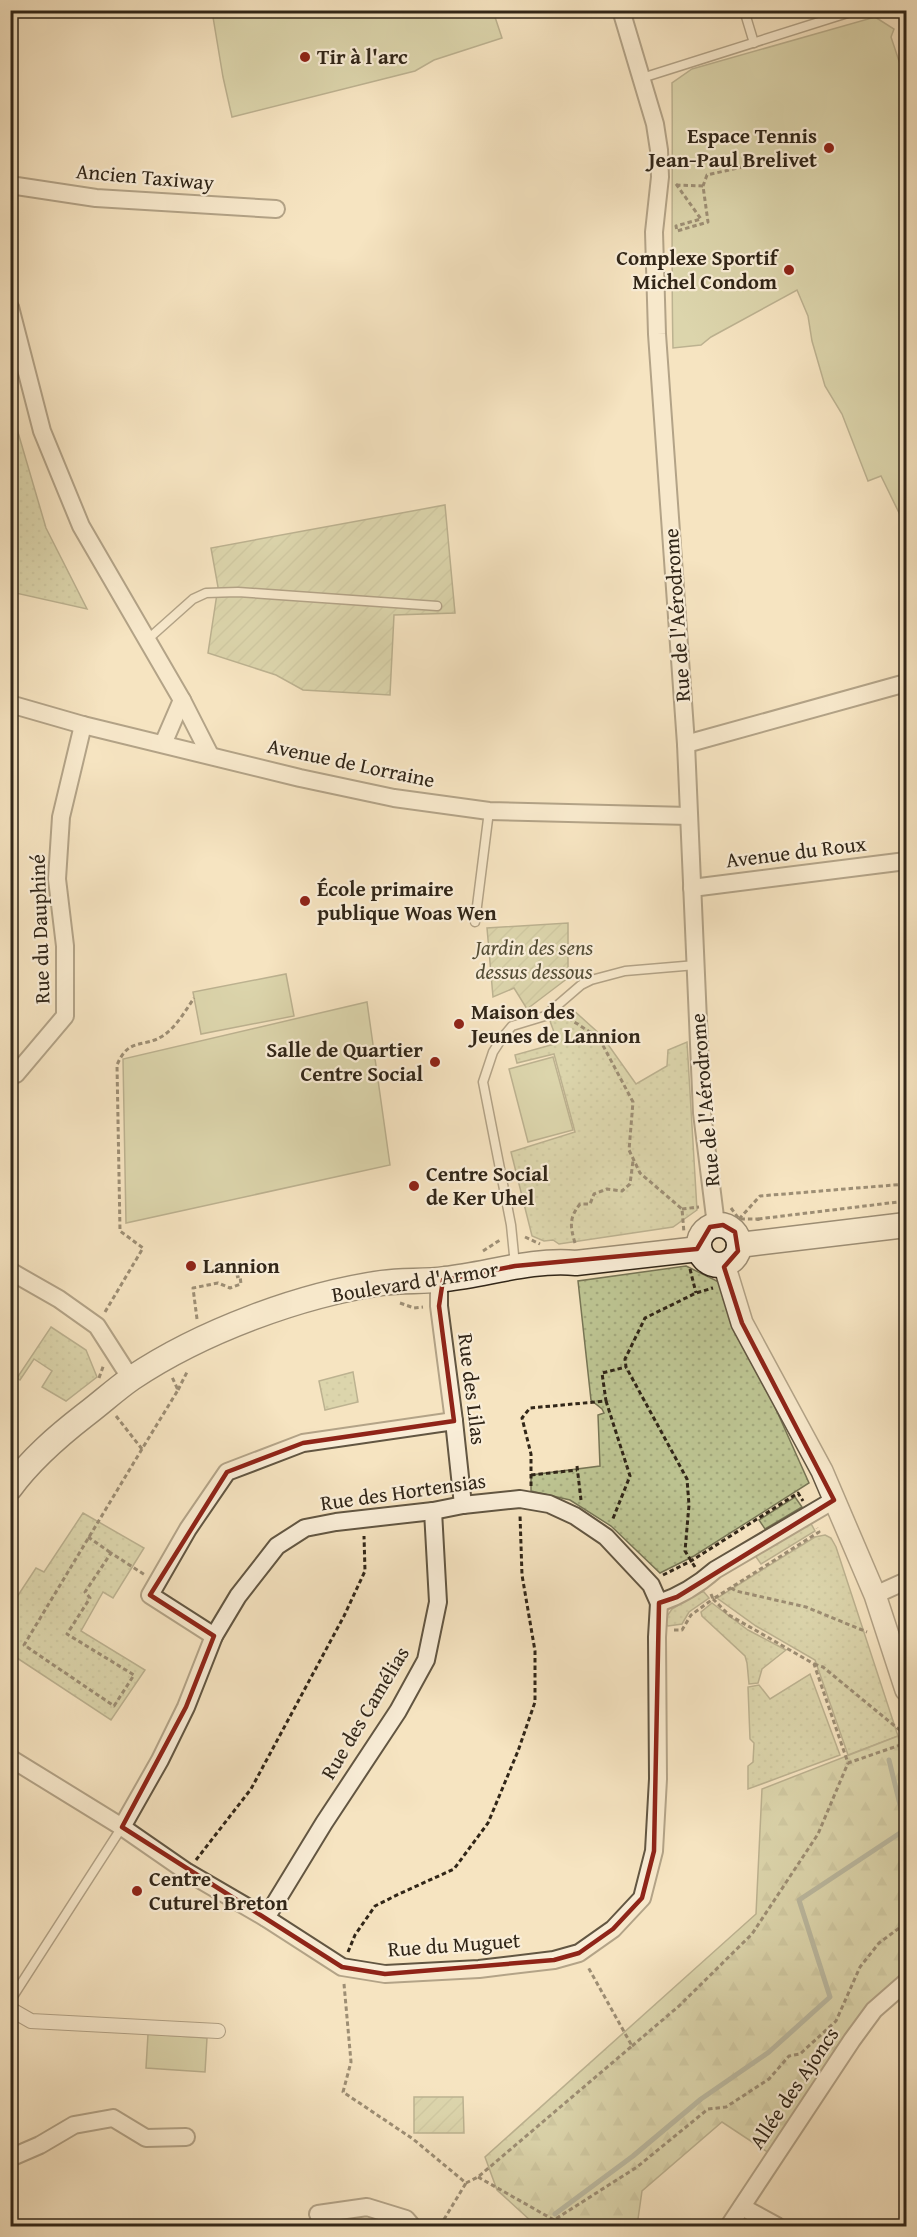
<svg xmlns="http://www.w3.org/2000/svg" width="917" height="2237" font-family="'Gentium Book Plus',serif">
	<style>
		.grass { fill: url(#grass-dots); stroke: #777555; stroke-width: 1.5 }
		.forest { fill: url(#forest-firs); stroke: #777555; stroke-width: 1.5 }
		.garden { fill: url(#garden-furrows); stroke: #777555; stroke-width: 1.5 }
		.pitch { fill: #bdc492; stroke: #777555; stroke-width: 1.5 }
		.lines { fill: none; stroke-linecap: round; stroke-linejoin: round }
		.stream { stroke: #728274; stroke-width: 5 }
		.service-casing { stroke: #625642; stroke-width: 11 }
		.pedestrian-casing { stroke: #625642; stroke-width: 16 }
		.minor-casing { stroke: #625642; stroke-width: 20 }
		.tertiary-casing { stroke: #625642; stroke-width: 24 }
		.secondary-casing { stroke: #312618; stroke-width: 27 }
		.path { stroke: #312618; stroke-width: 3; stroke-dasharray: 4.5 3; stroke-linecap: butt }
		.service { stroke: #f9edd7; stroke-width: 8 }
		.pedestrian { stroke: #f9edd7; stroke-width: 14 }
		.minor { stroke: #f9edd7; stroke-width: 16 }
		.tertiary { stroke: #f9edd7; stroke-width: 21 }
		.secondary { stroke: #f9edd7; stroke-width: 24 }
		.marked { fill: none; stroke: #8f2418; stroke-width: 4.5; stroke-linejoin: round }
		.poi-dot { fill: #8f2418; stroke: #f9edd7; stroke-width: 2 }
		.labels { text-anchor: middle; stroke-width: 4.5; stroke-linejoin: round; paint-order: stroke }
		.poi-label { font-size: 21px; font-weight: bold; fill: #312618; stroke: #f9edd7; text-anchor: start }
		.street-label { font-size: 21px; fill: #312618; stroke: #f9edd7 }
		.park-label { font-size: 21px; font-style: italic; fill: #544e36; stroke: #f9edd7 }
	</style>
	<defs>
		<pattern id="grass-dots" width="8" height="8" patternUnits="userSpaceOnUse" patternTransform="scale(1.5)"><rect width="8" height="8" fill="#bdc492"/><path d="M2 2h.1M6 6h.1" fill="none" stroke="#a3a87d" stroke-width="1.8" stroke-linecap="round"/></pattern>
		<pattern id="forest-firs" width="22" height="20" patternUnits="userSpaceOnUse" patternTransform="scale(1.5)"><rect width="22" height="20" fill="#bdc492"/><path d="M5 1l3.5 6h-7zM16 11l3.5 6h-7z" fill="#a3a87d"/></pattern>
		<pattern id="garden-furrows" width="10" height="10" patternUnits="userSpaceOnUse" patternTransform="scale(1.5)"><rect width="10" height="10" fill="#bdc492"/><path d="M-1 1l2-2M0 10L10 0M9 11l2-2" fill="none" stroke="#a3a87d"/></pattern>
	</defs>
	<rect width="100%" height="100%" fill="#f6e4c1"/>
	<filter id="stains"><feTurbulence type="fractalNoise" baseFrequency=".00333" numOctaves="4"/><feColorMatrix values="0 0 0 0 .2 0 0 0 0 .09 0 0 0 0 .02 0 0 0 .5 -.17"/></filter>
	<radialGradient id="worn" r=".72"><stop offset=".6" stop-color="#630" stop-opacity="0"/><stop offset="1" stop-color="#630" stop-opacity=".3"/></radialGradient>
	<!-- grass -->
	<g class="grass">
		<path d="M10,405l36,123 41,81 -76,-17z"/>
		<path d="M571,1008l31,28 34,48 31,-18 1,-16 19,-8 10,168 -24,17 -114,17 -6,-4 -9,1 -12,-5 -21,-84 64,-20 -21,-78 -37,9 -2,-8 43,-12 -8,-22z"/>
		<path d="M686,1266l33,16 90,201 -115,73 -34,17 -49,-47 -41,-26 -39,-9v-16l69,-9 -2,-51 6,-2 -2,-4 -11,-9 -13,-119z"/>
		<path d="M51,1327l35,23 11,27 -31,24 -24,-14 10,-16 -18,-12 -14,21 -3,-2z"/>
		<path d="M353,1372l5,30 -33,8 -6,-29z"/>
		<path d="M795,1497l7,10 -37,22 -6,-9z"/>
		<path d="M83,1513l61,35 -31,50 -10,-6 -22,39 64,39 -34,50 -100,-66v-48l25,-38 8,4z"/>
		<path d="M809,1520l6,11 -54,33 -7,-10z"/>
		<path d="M825,1535l6,3 5,9 62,189 -50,19 -33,-95 -59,-34 -39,-28 98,-61z"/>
		<path d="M700,1592h4l5,6 -20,14 -7,12 -14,2 -3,-3v-4l7,-10z"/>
		<path d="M712,1603l36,27 38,20 -24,19 -4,14 -9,1 -2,-21 -2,-7 -43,-40 -1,-4z"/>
		<path d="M810,1674l30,81 -92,34v-23l5,-4 1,-19 -4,-4 -2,-52 11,-2 11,14z"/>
	</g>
	<!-- forest -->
	<path class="forest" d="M898,1736l8,36v200l-32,38 -99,147 -53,-35 -80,69 -5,35h-106v-5l-34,-31 -12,-33 271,-243 6,-125z"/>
	<!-- garden -->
	<g class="garden">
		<path d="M445,505l10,108 -61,2 -4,80 -87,-5 -27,-15 -68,-22 10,-66 -7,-39z"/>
		<path d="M568,923v55l-41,31 -13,-21 -21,9 -6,-69z"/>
		<path d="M414,2097h49l1,36h-50z"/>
	</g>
	<!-- pitch -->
	<g class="pitch">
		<path d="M212,11h281l9,27 -68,22 -19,11 -183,46 -9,-40z"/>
		<path d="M875,17l19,12 -3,8 15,45v445l-25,-51 -13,5 -26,-67 -17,-28 -13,-45 -4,-25 -11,-26 -86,47 -10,8 -28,3c-2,-88 0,-178 -1,-265l20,-14z"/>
		<path d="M286,974l8,42 -93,18 -8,-42z"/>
		<path d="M367,1002l23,163 -264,58 -3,-164z"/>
		<path d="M553,1057l20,73 -45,12 -19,-73z"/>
		<path d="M148,2034l59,4 -2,34 -59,-4z"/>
	</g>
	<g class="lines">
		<!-- stream -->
		<g class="stream">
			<path d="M889,1760l17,69"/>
			<path d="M555,2214l78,-58 68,-57 68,-47 61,-55 -31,-97 107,-71"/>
		</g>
		<!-- service casing -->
		<g class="service-casing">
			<g id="service">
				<path d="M744,10l10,33"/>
				<path d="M642,78l215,-68"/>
				<path d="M147,640l46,-41 13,-6 32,-1 199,14"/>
				<path d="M475,922l14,-111"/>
				<path d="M515,1265l-4,-40 -28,-143 10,-30 9,-14 10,-12 33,-10 36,-31 10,-5 34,-9 71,-6"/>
				<path d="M10,2001l112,-174"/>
			</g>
		</g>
		<!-- pedestrian casing -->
		<g class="pedestrian-casing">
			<path id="pedestrian" d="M10,2009l21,12 187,10"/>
		</g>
		<!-- minor casing -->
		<g class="minor-casing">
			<g id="minor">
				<path d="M621,10l34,114 4,26 1,27 -6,55 3,102 29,410 16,369 14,112"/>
				<path d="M10,185l86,13 180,11"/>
				<path d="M10,307l32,124 39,95 101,174 28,55"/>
				<path d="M10,704l73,21 217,53 94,20 95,13 200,5"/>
				<path d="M163,744l19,-44"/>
				<path d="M686,744l220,-61"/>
				<path d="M692,888l214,-27"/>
				<path d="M10,1076l6,-2 49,-58v-70l-8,-67 4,-62 22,-92"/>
				<path d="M10,1271l49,28 38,27 34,53"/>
				<path d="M443,1280l-4,10v16l15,115 9,84"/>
				<path d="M875,1595l31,-14"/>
				<path d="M214,1636l-64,-41 38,-66 39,-57 76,-29 151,-22"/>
				<path d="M10,1758l112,69 65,45 79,46 76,49 43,7 94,-5 75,-9 25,-7 34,-24 29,-31 12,-47 4,-72 -1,-142 2,-34"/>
				<path d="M122,1827l38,-67 26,-53 28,-71 24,-40 39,-50 28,-18 31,-6 97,-11 30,-6 57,-6 29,5 26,12 31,21 45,48 8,18c21,-7 39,-18 56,-33l119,-70"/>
				<path d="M266,1918l58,-95 74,-112 28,-51 12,-58 -5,-91"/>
				<path d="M10,2158l30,-13 34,-20 39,-7 33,20 40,-1"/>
				<path d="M742,2207l35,19"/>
				<path d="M318,2214l49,-7 39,12 6,7"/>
				<path d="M729,2226l123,-186 22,-30 32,-28"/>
			</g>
		</g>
		<!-- tertiary casing -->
		<g class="tertiary-casing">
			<path id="tertiary" d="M724,1264l18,59 80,148 53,124 31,95"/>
		</g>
		<!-- secondary casing -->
		<g class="secondary-casing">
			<g id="secondary">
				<circle cx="719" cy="1245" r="20"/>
				<path d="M739,1245l167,-20"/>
				<path d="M10,1488c21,-29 48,-52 75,-73 16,-12 31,-26 47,-37 69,-46 167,-83 250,-95 21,-3 42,-1 63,-4 44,-5 86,-20 131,-16l123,-14"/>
			</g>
		</g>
		<!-- path -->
		<g class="path">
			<path d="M676,184l25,35 -25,7 1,5 31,-9 -5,-36 4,-11 35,-8 13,-10"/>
			<path d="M676,185l27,1"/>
			<path d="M562,1014l37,24 34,64 -4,48 11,23 42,36 2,24"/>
			<path d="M731,1208l8,11h19v3"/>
			<path d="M682,1209l17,-2"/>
			<path d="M739,1219l21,-23 146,-12"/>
			<path d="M758,1219l148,-18"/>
			<path d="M525,1237l15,7"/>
			<path d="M575,1243c-5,-17 -6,-25 5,-39h10l4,-10 13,-5 15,2 8,-7 3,-23"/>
			<path d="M483,1251l17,-11"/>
			<path d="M699,1268l11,9"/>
			<path d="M690,1269l6,24"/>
			<path d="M400,1303l14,5 9,-1"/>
			<path d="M105,1312l38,-64 -23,-17 -3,-166c12,-29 27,-16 47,-30 12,-8 22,-25 30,-37"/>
			<path d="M197,1319l-4,-31 25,-5 12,5 11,-4 -1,-8 -4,1"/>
			<path d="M99,1378l5,-14"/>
			<path d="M178,1390l10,-20"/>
			<path d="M606,1401l24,75 -18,45"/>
			<path d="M116,1416l26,33 36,-59 -6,-13"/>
			<path d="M142,1449l-118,196 90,61 20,-31 -67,-41 23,-36 -5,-6 26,-39 34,22"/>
			<path d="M577,1466l4,34"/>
			<path d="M531,1475l46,-5"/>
			<path d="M531,1486v-32l-9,-36 8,-10 76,-7 -4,-28 24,-6"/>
			<path d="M88,1537l23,16"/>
			<path d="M695,1567l-10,-16 4,-46 -2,-26 -61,-112 -1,-8 20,-41 51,-25 17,-5"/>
			<path d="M663,1575l28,-14 107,-68 5,8"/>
			<path d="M731,1588l5,3 70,16 61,25"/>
			<path d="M711,1594l2,5 106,-67 -2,-4"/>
			<path d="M674,1630h8l9,-15 22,-16 16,16 85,49 34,99 58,-20"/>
			<path d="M814,1664l9,3 79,65 4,7"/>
			<path d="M196,1860l55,-71 93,-173 21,-45 -1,-35"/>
			<path d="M348,1952l7,-17 20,-29 24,-12 55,-25 34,-46 30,-72 17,-49v-51l-13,-76 -2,-60"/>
			<path d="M344,1984l7,78 -8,30 70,47 53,44 12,-6 154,-131 -44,-79"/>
			<path d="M632,2046l47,-40 73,-72 66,-100 30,-71"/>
			<path d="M478,2177l76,43 83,-53 71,-58 18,-2 43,-28 20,-23 11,-2 36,-33 24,-54 19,-24 27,-20"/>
			<path d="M440,2226l26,-43"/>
			<path d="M551,2226l3,-6"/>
		</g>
		<!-- service -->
		<use href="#service" class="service"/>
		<!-- pedestrian -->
		<use href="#pedestrian" class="pedestrian"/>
		<!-- minor -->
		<use href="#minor" class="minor"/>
		<!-- tertiary -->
		<use href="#tertiary" class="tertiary"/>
		<!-- secondary -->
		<use href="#secondary" class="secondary"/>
	</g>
	<!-- marked area -->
	<path d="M0 0H917V2237H0ZM723,1225l12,7 3,19 -14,16 18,56 92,177 -157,97 -18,6 -5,248 -12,47 -29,31 -34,24 -25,7 -169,14 -43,-7 -220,-140 64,-120 28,-71 -64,-41 77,-123 76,-29 151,-22 -15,-115 4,-26 72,-14 182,-17 13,-22z" fill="#f6e4c1" fill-opacity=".55" fill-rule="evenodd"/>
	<path class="marked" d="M723,1225l12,7 3,19 -14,16 18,56 92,177 -157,97 -18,6 -5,248 -12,47 -29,31 -34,24 -25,7 -169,14 -43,-7 -220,-140 64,-120 28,-71 -64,-41 77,-123 76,-29 151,-22 -15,-115 4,-26 72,-14 182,-17 13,-22z"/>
	<!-- markers -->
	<g class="poi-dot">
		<circle cx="305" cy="57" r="6"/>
		<circle cx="829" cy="148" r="6"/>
		<circle cx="789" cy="270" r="6"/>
		<circle cx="305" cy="901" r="6"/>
		<circle cx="459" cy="1024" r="6"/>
		<circle cx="435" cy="1062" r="6"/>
		<circle cx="414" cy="1186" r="6"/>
		<circle cx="191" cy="1266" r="6"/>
		<circle cx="137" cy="1891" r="6"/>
	</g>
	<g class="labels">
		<!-- poi labels -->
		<g class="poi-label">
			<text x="317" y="64">Tir à l'arc</text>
			<text x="817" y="143" text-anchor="end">Espace Tennis<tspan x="817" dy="24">Jean-Paul Brelivet</tspan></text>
			<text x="777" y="265" text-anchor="end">Complexe Sportif<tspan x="777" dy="24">Michel Condom</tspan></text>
			<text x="317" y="896">École primaire<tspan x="317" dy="24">publique Woas Wen</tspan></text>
			<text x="471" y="1019">Maison des<tspan x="471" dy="24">Jeunes de Lannion</tspan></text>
			<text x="423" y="1057" text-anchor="end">Salle de Quartier<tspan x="423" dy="24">Centre Social</tspan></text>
			<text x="426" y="1181">Centre Social<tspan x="426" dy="24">de Ker Uhel</tspan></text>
			<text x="203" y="1273">Lannion</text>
			<text x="149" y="1886">Centre<tspan x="149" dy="24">Cuturel Breton</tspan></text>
		</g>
		<!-- street labels -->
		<g class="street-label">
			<text transform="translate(145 177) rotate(5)" y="7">Ancien Taxiway</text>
			<text transform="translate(677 615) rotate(-94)" y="7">Rue de l'Aérodrome</text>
			<text transform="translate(351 763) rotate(12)" y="7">Avenue de Lorraine</text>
			<text transform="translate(796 852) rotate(-7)" y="7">Avenue du Roux</text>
			<text transform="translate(40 929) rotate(-92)" y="7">Rue du Dauphiné</text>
			<text transform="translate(705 1100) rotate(-95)" y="7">Rue de l'Aérodrome</text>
			<text transform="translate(415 1282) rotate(-9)" y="7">Boulevard d'Armor</text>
			<text transform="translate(472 1389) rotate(83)" y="7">Rue des Lilas</text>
			<text transform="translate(403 1492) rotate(-8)" y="7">Rue des Hortensias</text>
			<text transform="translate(365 1713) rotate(-59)" y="7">Rue des Camélias</text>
			<text transform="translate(454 1945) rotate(-4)" y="7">Rue du Muguet</text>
			<text transform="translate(794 2088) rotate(-56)" y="7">Allée des Ajoncs</text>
		</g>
		<!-- park labels -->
		<g class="park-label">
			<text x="534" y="955">Jardin des sens<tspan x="534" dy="24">dessus dessous</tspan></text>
		</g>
	</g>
	<!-- margin -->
	<rect width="917" height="2237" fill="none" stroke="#f6e4c1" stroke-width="36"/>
	<rect x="12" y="12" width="893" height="2213" fill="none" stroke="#312618" stroke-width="3"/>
	<rect x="18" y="18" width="881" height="2201" fill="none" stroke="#312618" stroke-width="1.5"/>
	<rect width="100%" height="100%" filter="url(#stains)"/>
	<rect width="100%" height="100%" fill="url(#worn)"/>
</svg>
